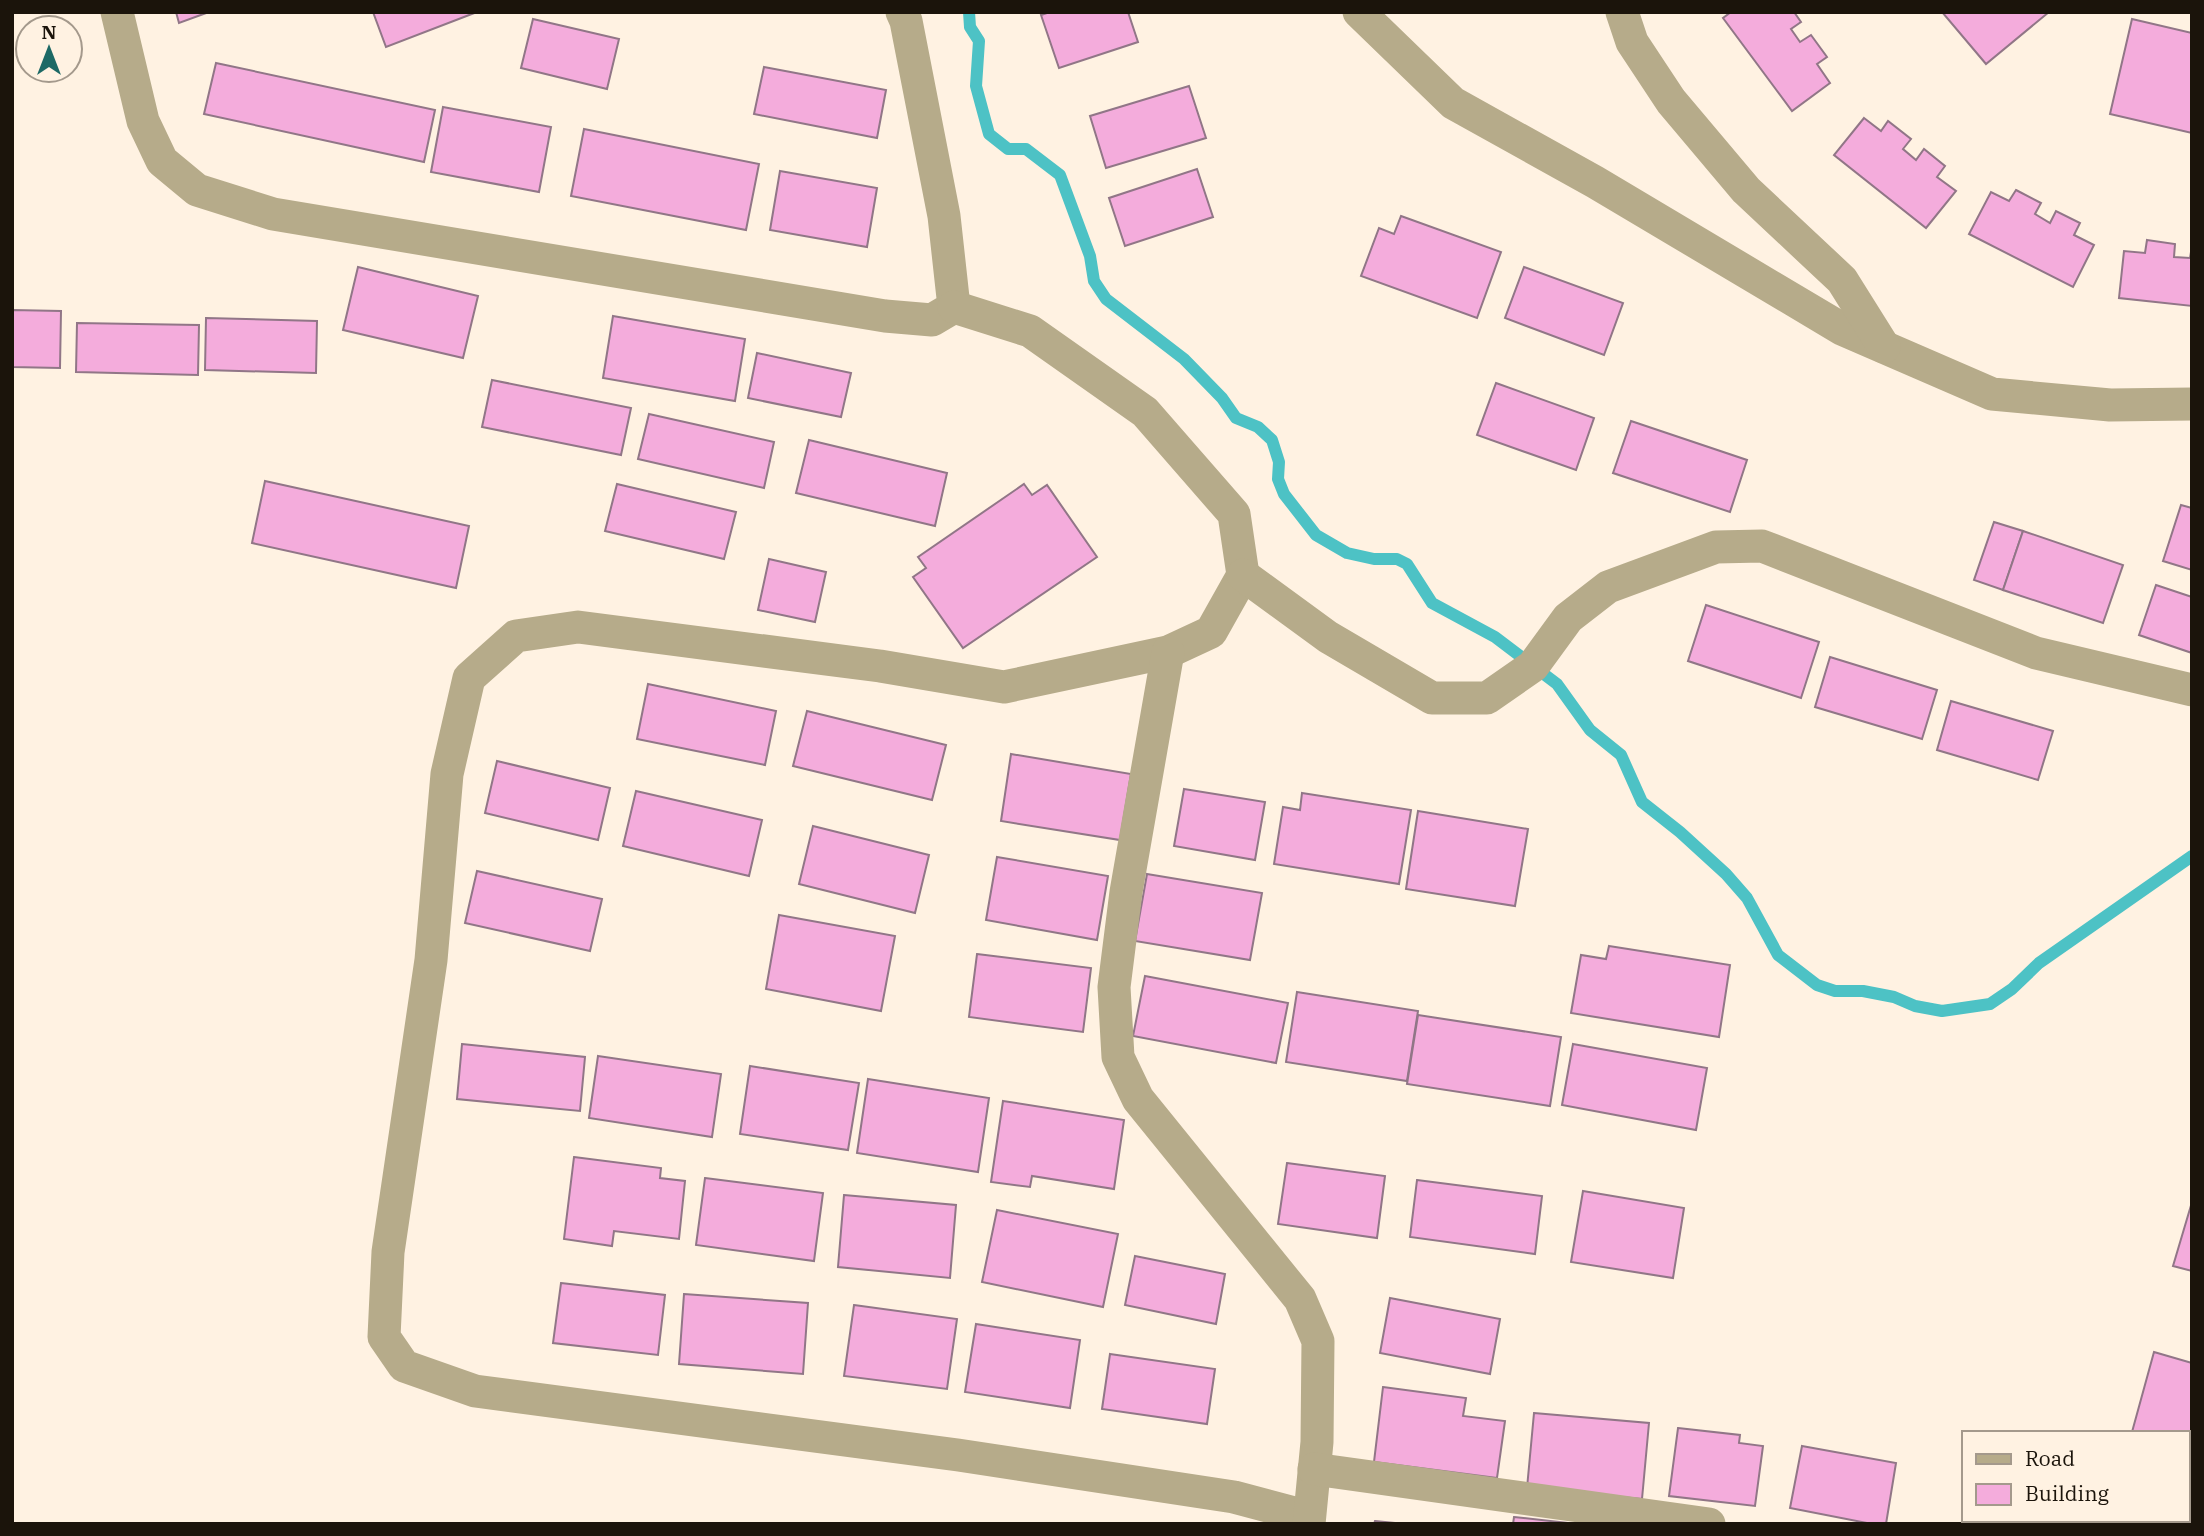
<svg xmlns="http://www.w3.org/2000/svg" width="2204" height="1536" font-family="'IBM Plex Serif',serif">
	<style>
		.lines { fill: none; stroke-linecap: round; stroke-linejoin: round }
		.stream { stroke: #4dc2c5; stroke-width: 12 }
		.building { fill: #f4acdc; stroke: #917687; stroke-width: 2 }
		.street { stroke: #b6ab8a; stroke-width: 33 }
	</style>
	<rect width="100%" height="100%" fill="#fff2e2"/>
	<g class="lines">
		<!-- stream -->
		<path class="stream" d="M969,12l1,15 9,14 -3,45 13,48 19,15h18l34,26 30,81 4,25 12,18 78,60 38,39 14,20 22,9 14,13 7,22 -1,17 6,15 32,41 31,18 27,6h23l10,5 25,39 63,34 62,47 33,46 31,25 21,47 38,30 46,42 21,24 31,57 39,30 18,6h28l31,6 21,9 27,5 48,-7 22,-15 27,-26 153,-107"/>
	</g>
	<!-- building -->
	<g class="building">
		<path d="M176,12h33l-30,11z"/>
		<path d="M373,12h104l-91,35z"/>
		<path d="M1050,12h78l10,30 -79,26 -18,-53z"/>
		<path d="M1731,12h63l7,10 -10,7 9,13 11,-7 16,22 -10,7 13,19 -38,28 -69,-93z"/>
		<path d="M1942,12h107l-63,52z"/>
		<path d="M533,19l86,20 -12,50 -86,-21z"/>
		<path d="M2132,19l60,14v100l-82,-19z"/>
		<path d="M216,63l219,47 -11,52 -220,-48z"/>
		<path d="M764,67l122,23 -9,48 -123,-24z"/>
		<path d="M1189,86l17,52 -100,30 -16,-52z"/>
		<path d="M443,107l108,20 -12,65 -108,-20z"/>
		<path d="M1864,118l17,13 7,-10 23,18 -8,10 13,11 8,-11 21,17 -8,11 19,14 -30,37 -92,-73z"/>
		<path d="M584,129l175,35 -13,66 -175,-34z"/>
		<path d="M1197,169l16,48 -88,29 -16,-48z"/>
		<path d="M780,171l97,17 -10,59 -97,-17z"/>
		<path d="M2016,190l25,13 -6,11 15,9 6,-12 24,12 -6,12 20,10 -21,42 -104,-53 22,-42 18,9z"/>
		<path d="M1401,216l100,36 -24,66 -116,-42 18,-48 15,6z"/>
		<path d="M2147,240l28,4 -1,13 16,1 2,-12v60l-73,-8 5,-47 21,2z"/>
		<path d="M358,267l120,29 -15,62 -120,-28z"/>
		<path d="M1524,267l99,36 -19,52 -99,-37z"/>
		<path d="M12,310l49,1 -1,57 -48,-1z"/>
		<path d="M613,316l132,23 -10,62 -132,-23z"/>
		<path d="M206,318l111,3 -1,52 -111,-3z"/>
		<path d="M77,323l122,2 -1,50 -122,-3z"/>
		<path d="M757,353l94,20 -10,44 -93,-19z"/>
		<path d="M492,380l139,28 -10,47 -139,-28z"/>
		<path d="M1496,383l98,35 -18,52 -99,-35z"/>
		<path d="M649,414l125,28 -10,46 -126,-29z"/>
		<path d="M1631,421l116,39 -17,52 -117,-39z"/>
		<path d="M809,440l138,33 -12,53 -139,-33z"/>
		<path d="M265,481l204,45 -13,62 -204,-45z"/>
		<path d="M617,484l119,28 -12,47 -119,-28z"/>
		<path d="M1024,484l8,11 15,-10 50,72 -134,91 -50,-71 13,-9 -8,-11z"/>
		<path d="M2181,505l11,3v62l-29,-9z"/>
		<path d="M1994,522l29,9 -20,59 -29,-10z"/>
		<path d="M2023,531l100,34 -20,58 -100,-33z"/>
		<path d="M769,559l57,13 -11,50 -57,-12z"/>
		<path d="M2156,585l36,12v56l-53,-18z"/>
		<path d="M1706,605l113,37 -18,56 -113,-37z"/>
		<path d="M1830,657l107,33 -15,49 -107,-32z"/>
		<path d="M648,684l128,27 -11,54 -128,-26z"/>
		<path d="M1951,701l102,30 -15,49 -101,-30z"/>
		<path d="M807,711l139,34 -14,55 -139,-34z"/>
		<path d="M1011,754l120,20 -11,66 -119,-19z"/>
		<path d="M497,761l113,27 -12,52 -113,-27z"/>
		<path d="M1184,789l81,13 -10,58 -81,-14z"/>
		<path d="M636,791l126,29 -13,56 -126,-30z"/>
		<path d="M1302,793l109,17 -12,74 -125,-20 9,-57 17,3z"/>
		<path d="M1418,811l110,18 -13,77 -109,-17z"/>
		<path d="M813,826l116,29 -14,58 -116,-29z"/>
		<path d="M997,857l111,19 -11,64 -111,-20z"/>
		<path d="M477,871l125,28 -12,52 -125,-28z"/>
		<path d="M1147,874l115,19 -12,67 -115,-19z"/>
		<path d="M779,915l116,21 -14,75 -115,-22z"/>
		<path d="M1609,946l121,19 -11,72 -148,-24 10,-58 25,4z"/>
		<path d="M977,954l114,14 -8,64 -114,-15z"/>
		<path d="M1145,976l143,27 -12,60 -143,-27z"/>
		<path d="M1297,992l121,19 -11,70 -121,-19z"/>
		<path d="M1418,1015l143,22 -11,69 -143,-22z"/>
		<path d="M462,1044l123,13 -5,54 -123,-12z"/>
		<path d="M1573,1044l134,24 -11,62 -134,-25z"/>
		<path d="M598,1056l123,18 -9,63 -123,-19z"/>
		<path d="M750,1066l109,17 -11,67 -108,-16z"/>
		<path d="M868,1079l121,19 -11,74 -121,-19z"/>
		<path d="M1003,1101l121,19 -10,69 -82,-13 -2,11 -39,-5z"/>
		<path d="M574,1157l87,11 -1,10 25,3 -6,58 -65,-8 -2,15 -48,-7z"/>
		<path d="M1287,1163l98,13 -8,62 -99,-14z"/>
		<path d="M705,1178l118,15 -9,68 -118,-16z"/>
		<path d="M1417,1180l125,16 -7,58 -125,-17z"/>
		<path d="M1583,1191l101,17 -11,70 -102,-16z"/>
		<path d="M844,1195l112,10 -6,73 -112,-11z"/>
		<path d="M2192,1202v69l-19,-5z"/>
		<path d="M997,1210l121,24 -15,73 -121,-25z"/>
		<path d="M1135,1256l90,18 -9,50 -91,-19z"/>
		<path d="M561,1283l104,12 -7,60 -105,-12z"/>
		<path d="M684,1294l124,9 -5,71 -124,-10z"/>
		<path d="M1390,1298l110,21 -10,55 -110,-21z"/>
		<path d="M854,1305l103,14 -10,70 -103,-13z"/>
		<path d="M976,1324l104,16 -10,68 -105,-16z"/>
		<path d="M2154,1352l38,11v85l-4,-1v-14l-56,-1z"/>
		<path d="M1110,1354l105,15 -8,55 -105,-15z"/>
		<path d="M1383,1387l83,11 -3,18 42,5 -8,57 -123,-16z"/>
		<path d="M1534,1413l115,10 -7,76 -115,-11z"/>
		<path d="M1678,1428l62,7 -1,8 24,3 -8,60 -86,-10z"/>
		<path d="M1802,1446l94,17 -10,61h-14l-82,-16z"/>
		<path d="M1514,1517l63,7h-64z"/>
		<path d="M1375,1521l30,3h-31z"/>
	</g>
	<g class="lines">
		<!-- street -->
		<g class="street">
			<path d="M117,12l26,109 19,40 35,29 76,24 612,102 47,4 22,-13 -10,-91 -38,-195 -4,-9"/>
			<path d="M1359,12l94,91 142,79 247,147 150,65 118,11 82,-1"/>
			<path d="M1622,12l10,30 39,59 75,89 96,90 42,67"/>
			<path d="M954,307l76,24 115,81 89,102 9,61 -32,57 -43,20 -164,35 -124,-21 -302,-39 -62,9 -47,42 -22,96 -16,186 -43,292 -4,85 20,29 71,25 483,64 276,42 75,20"/>
			<path d="M1243,575l85,62 104,61h55l46,-32 35,-48 40,-31 108,-40 46,-1 274,107 156,37"/>
			<path d="M1168,652l-42,240 -12,95 4,70 20,42 162,200 18,42 -1,101 -8,82"/>
			<path d="M1314,1469l395,55"/>
			<path d="M2188,1516l4,1"/>
		</g>
	</g>
	<!-- border -->
	<rect width="2204" height="1536" fill="none" stroke="#1b140b" stroke-width="28"/>
	<!-- legend -->
	<rect x="1962" y="1431" width="228" height="91" fill="#fff2e2" stroke="#a4998c" stroke-width="2"/>
	<rect x="1976" y="1454" width="35" height="10" fill="#b6ab8a" stroke="#a4998c" stroke-width="2"/>
	<text x="2025" y="1466" font-size="21" fill="#1b140b">Road</text>
	<rect x="1976" y="1484" width="35" height="21" fill="#f4acdc" stroke="#a4998c" stroke-width="2"/>
	<text x="2025" y="1501" font-size="21" fill="#1b140b">Building</text>
	<!-- north arrow -->
	<g transform="translate(49 49)"><circle r="33" fill="#fff2e2" stroke="#a4998c" stroke-width="2"/>
	<path d="M0-5L12 26L0 18L-12 26Z" fill="#1d6965"/>
	<text y="-10" font-size="19" font-weight="bold" text-anchor="middle" fill="#1b140b">N</text>
	</g>
</svg>
